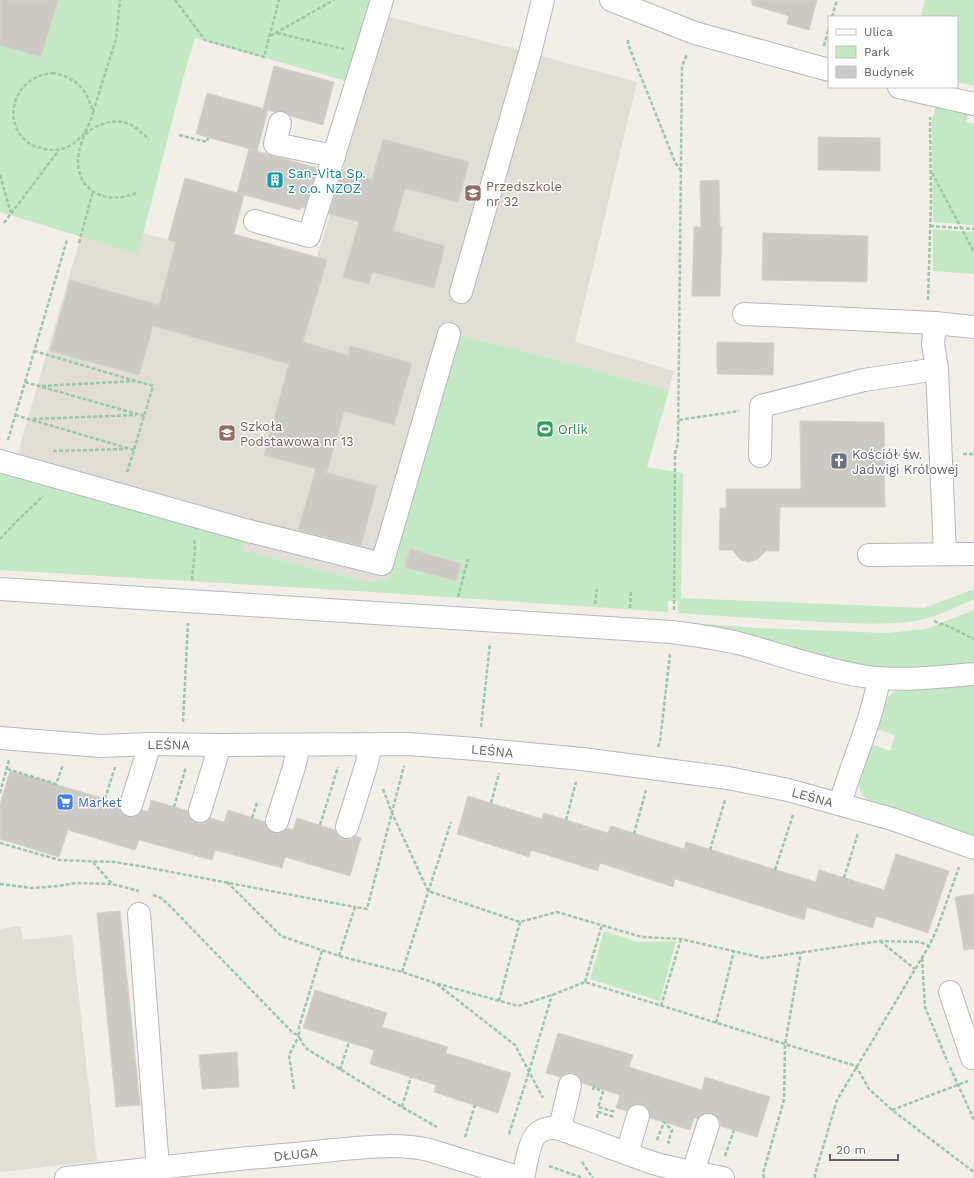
<svg xmlns="http://www.w3.org/2000/svg" width="974" height="1178" font-family="'Work Sans',sans-serif">
	<style>
		.education { fill: #e1ded6 }
		.green { fill: #c5e8c5 }
		.building { fill: #cccac5; stroke: #d6d1c6 }
		.lines { fill: none; stroke-linecap: round; stroke-linejoin: round }
		.minor-casing { stroke: #b5b8bc; stroke-width: 24 }
		.path { stroke: #9cc7a9; stroke-width: 2.5; stroke-dasharray: 4 2; stroke-linecap: butt }
		.minor { stroke: #fff; stroke-width: 22 }
		.labels { text-anchor: middle; stroke-width: 3; stroke-linejoin: round; paint-order: stroke }
		.culture-label { font-size: 13px; fill: #0d838f; stroke: #fff; text-anchor: start }
		.education-label { font-size: 13px; fill: #785e54; stroke: #fff; text-anchor: start }
		.leisure-label { font-size: 13px; fill: #27864d; stroke: #fff; text-anchor: start }
		.worship-label { font-size: 13px; fill: #5b616d; stroke: #fff; text-anchor: start }
		.street-label { font-size: 13px; fill: #5f6368; stroke: #fff }
		.shop-label { font-size: 13px; fill: #366cbe; stroke: #fff; text-anchor: start }
	</style>
	<rect width="100%" height="100%" fill="#f1efe8"/>
	<!-- education -->
	<g class="education">
		<path d="M386,16l144,37 107,29 -62,260 99,29 -5,19 -208,-56 -72,245 -20,3 -129,-32 3,-12 -232,-62 70,-240 57,18 5,-21 33,9 58,-8 83,23 13,-42z"/>
		<path d="M20,926l3,14 49,-5 25,226 -97,11v-243z"/>
	</g>
	<!-- green -->
	<g class="green">
		<path d="M0,0h371l-25,81 -151,-43 -11,37 -46,179 -138,-42z"/>
		<path d="M925,0h49v86l-17,-4v-65h-36z"/>
		<path d="M936,106l33,8 -3,8 8,2v101l-41,-3 -1,-102z"/>
		<path d="M933,229l41,3v42l-41,-3z"/>
		<path d="M460,334l209,56 -22,77 36,6 -2,125 243,10 50,-19v10c-18,8 -35,17 -54,21 -28,6 -67,3 -97,2 -48,-3 -96,-5 -145,-9v-12h-10v11l-312,-21 -356,-21v-97l243,64 -2,13 128,32 20,-3z"/>
		<path d="M974,610v54l-73,4 -46,-4 -176,-42 78,6 130,5 39,-4z"/>
		<path d="M974,685v152l-97,-33c-14,-6 -20,-11 -17,-27l12,-33 18,7 5,-16 -18,-6 8,-26 4,-7 7,-5 8,-2z"/>
		<path d="M604,931l34,11 38,-1 -16,60 -70,-22z"/>
	</g>
	<!-- building -->
	<g class="building">
		<path d="M0,0h58l-17,57 -41,-12z"/>
		<path d="M752,0h65l-8,30 -22,-6 2,-8 -37,-11z"/>
		<path d="M274,66l60,16 -11,43 -33,-9 -2,-2 -5,-3 -8,1 -12,-3z"/>
		<path d="M207,93l61,17 -11,41 -61,-17z"/>
		<path d="M818,137l62,1v33l-62,-1z"/>
		<path d="M383,139l86,23 -11,40 -53,-14 -12,43 52,15 -11,42 -62,-16 -3,12 -26,-7 16,-55 -30,-8 13,-43 30,8z"/>
		<path d="M249,149l68,19 -12,40 -4,-1 -1,3 -63,-17z"/>
		<path d="M185,178l59,17 -10,39 93,26 -24,82 45,13 2,-9 62,17 -18,62 -50,-14 -17,61h-3l53,14 -16,60 -63,-16 18,-61 -52,-14 25,-91 -136,-38 -14,49 -89,-24 20,-71 89,25 17,-63 -8,-2z"/>
		<path d="M719,180l1,47h2l-2,69h-28l2,-69h7l-1,-46z"/>
		<path d="M763,233l105,3 -1,46 -105,-2z"/>
		<path d="M717,342l57,1 -1,32 -56,-1z"/>
		<path d="M800,421l84,1 1,85h-105l-1,44h-13l-8,8 -9,3 -8,-2 -9,-10h-13l1,-42h6v-19h75z"/>
		<path d="M410,549l51,15 -5,17 -51,-14z"/>
		<path d="M10,771l109,32v5l3,5 6,4h6l5,-3 3,-4 6,2 3,-12 37,11v3l3,5 6,4h6l5,-3 2,-2 14,4 4,-12 37,12 3,7 6,4h6l7,-5 6,2 4,-12 38,12 3,6 6,3h6l6,-3 5,2 -11,38 -65,-19 -3,11 -67,-18 -3,10 -73,-20 -4,10 -67,-20 -9,27 -59,-18v-35z"/>
		<path d="M468,796l74,23 2,-6 64,20 3,-7 73,23 2,-7 130,40 3,-12 65,20 12,-36 53,17 -21,62 -52,-17 -3,12 -66,-21 -3,13 -129,-41 -2,8 -73,-24 -2,8 -67,-21 -2,7 -72,-23z"/>
		<path d="M974,894v55l-10,1 -9,-53z"/>
		<path d="M120,911l20,194 -24,2 -19,-194z"/>
		<path d="M315,990l72,23 -5,14 66,20 -2,6 65,20 -13,40 -64,-21 2,-7 -66,-21 4,-14 -71,-22z"/>
		<path d="M558,1033l75,22 -4,12 73,23 3,-13 65,20 -13,40 -37,-11v-4l-3,-5 -6,-4h-6l-5,3 -3,3 -3,-1 -4,12 -40,-12v-5l-3,-5 -5,-4h-7l-5,3 -3,4 -11,-3 4,-13 -38,-12 -3,-7 -6,-3h-7l-5,4 -15,-4z"/>
		<path d="M237,1052l2,35 -37,2 -3,-34z"/>
	</g>
	<g class="lines">
		<!-- minor casing -->
		<g class="minor-casing">
			<g id="minor">
				<path d="M611,0l84,33 134,37"/>
				<path d="M899,87l75,17"/>
				<path d="M280,123l-5,21 59,12"/>
				<path d="M255,221l54,15 73,-236"/>
				<path d="M461,292l69,-239 13,-53"/>
				<path d="M744,314l191,9 39,4"/>
				<path d="M935,323l-2,21 4,25 8,185"/>
				<path d="M760,456l1,-50 103,-26 73,-11"/>
				<path d="M0,461l245,69 137,34 67,-230"/>
				<path d="M869,555l105,-1"/>
				<path d="M0,589l672,43c22,3 45,6 66,11 41,11 81,26 124,33 36,6 75,1 112,-2"/>
				<path id="s1" d="M0,738l101,8 49,-2 70,1 188,-1 68,5 106,10 146,19 60,12 104,29 82,29"/>
				<path d="M840,804c12,-42 32,-83 39,-126"/>
				<path d="M131,805l19,-61"/>
				<path d="M200,811l20,-66"/>
				<path d="M277,821l17,-54 5,-22"/>
				<path d="M347,827l19,-61 5,-21"/>
				<path d="M139,914l19,254"/>
				<path d="M950,992l22,66 2,-1"/>
				<path d="M560,1128l10,-43"/>
				<path d="M627,1153l11,-37"/>
				<path d="M693,1172l15,-47"/>
				<path id="s2" d="M66,1178l182,-20c29,-2 57,-5 86,-8 32,-3 63,-7 95,0l92,28"/>
				<path d="M523,1178c3,-12 6,-42 18,-47 14,-8 27,2 41,6 26,9 52,20 78,28 21,5 42,9 63,13"/>
			</g>
		</g>
		<!-- path -->
		<g class="path">
			<path d="M175,0l30,40 59,17 15,-57"/>
			<path d="M832,17l5,-17"/>
			<path d="M277,33l67,16"/>
			<path d="M270,36l64,-36"/>
			<path d="M628,40v4l47,118 6,9"/>
			<path d="M824,46l5,-19"/>
			<path d="M52,73c19,3 32,12 38,30 1,3 3,7 3,9 -1,6 -7,21 -12,25 -4,3 -7,7 -12,9 -7,4 -16,5 -24,3 -45,-7 -41,-71 7,-76z"/>
			<path d="M93,112l23,-73 4,-39"/>
			<path d="M179,135l28,7 1,-4"/>
			<path d="M932,173l42,79"/>
			<path d="M0,175l11,38"/>
			<path d="M136,193c-32,14 -64,-5 -57,-41 1,-5 3,-13 6,-17 3,-5 16,-11 21,-12 20,-5 30,3 43,17"/>
			<path d="M4,223l55,-73"/>
			<path d="M930,226l44,3"/>
			<path d="M79,243l14,-52"/>
			<path d="M928,300l3,-97 -1,-86"/>
			<path d="M34,351l119,35 -26,87"/>
			<path d="M25,382l119,34"/>
			<path d="M42,386l93,-5"/>
			<path d="M15,415l119,35"/>
			<path d="M33,419l103,-4"/>
			<path d="M679,420l60,-9"/>
			<path d="M8,440l59,-200"/>
			<path d="M53,451l73,-2"/>
			<path d="M878,454l40,1"/>
			<path d="M963,454h11"/>
			<path d="M0,539l17,-18 26,-25"/>
			<path d="M192,580l3,-31 -1,-10"/>
			<path d="M458,597l10,-38"/>
			<path d="M595,604l2,-15"/>
			<path d="M630,608l1,-18"/>
			<path d="M674,610l1,-157 3,-10 4,-377 5,-12"/>
			<path d="M934,621l16,6 24,12"/>
			<path d="M183,722l5,-99"/>
			<path d="M481,727l9,-84"/>
			<path d="M658,747l2,-5 10,-88"/>
			<path d="M7,769l49,15 7,-19"/>
			<path d="M383,789l9,24 36,78 92,31 37,-10 85,25 39,2 82,19 117,-17 40,1 9,4"/>
			<path d="M0,793l9,-33"/>
			<path d="M105,799l10,-32"/>
			<path d="M491,803l8,-30"/>
			<path d="M174,807l12,-40"/>
			<path d="M252,818l5,-15"/>
			<path d="M566,820l10,-38"/>
			<path d="M320,825l18,-58"/>
			<path d="M634,834l12,-44"/>
			<path d="M0,843l59,17 55,2 31,5 210,40"/>
			<path d="M710,850l15,-50"/>
			<path d="M93,862l19,22 27,7"/>
			<path d="M775,870l18,-55"/>
			<path d="M844,878l14,-45"/>
			<path d="M227,882l54,54 58,20 63,16 33,11 83,23 34,-11 33,-13 271,84 13,23 23,21 82,62"/>
			<path d="M0,884l32,4 26,-2 18,-3 35,1"/>
			<path d="M153,895l8,3 8,7 123,127 7,4"/>
			<path d="M880,941l35,28"/>
			<path d="M322,951l-23,76v9l3,7 5,6 95,58 35,20"/>
			<path d="M339,956l16,-49 12,2 37,-143"/>
			<path d="M922,958l3,49 23,56"/>
			<path d="M402,972l49,-150"/>
			<path d="M585,982l17,-57"/>
			<path d="M437,984l78,61 28,53"/>
			<path d="M499,1001l21,-79"/>
			<path d="M661,1006l20,-67"/>
			<path d="M716,1023l18,-72"/>
			<path d="M950,1067l24,53"/>
			<path d="M340,1070l9,-28"/>
			<path d="M294,1089l-5,-34 10,-19"/>
			<path d="M593,1090l1,-3 9,5 -5,15 18,5"/>
			<path d="M402,1107l9,-30"/>
			<path d="M892,1110l76,-29"/>
			<path d="M597,1118l1,-6 16,5"/>
			<path d="M509,1134l20,-62 23,-77"/>
			<path d="M465,1137l10,-32"/>
			<path d="M657,1140l7,-18 8,8 -4,12 2,1"/>
			<path d="M725,1156l9,-26"/>
			<path d="M582,1162l11,16"/>
			<path d="M549,1166l34,12"/>
			<path d="M764,1178l-1,-5 21,-73 1,-55 16,-93"/>
			<path d="M815,1178v-4l22,-74 92,-154 8,-17 22,-62"/>
		</g>
		<!-- minor -->
		<use href="#minor" class="minor"/>
	</g>
	<!-- icons -->
	<defs>
		<g id="building-square" transform="scale(0.9)"><rect x="-9" y="-9" width="18" height="18" rx="4" fill="#0f9aa8" stroke="#fff"/><path d="M-4-6H4V6H1V3H-1V6H-4ZM-2.5-4.3h1.7v1.8h-1.7ZM.8-4.3h1.7v1.8H.8ZM-2.5-1h1.7V.8h-1.7ZM.8-1h1.7V.8H.8Z" fill="#fff"/></g>
		<g id="school-square" transform="scale(0.9)"><rect x="-9" y="-9" width="18" height="18" rx="4" fill="#8d6e63" stroke="#fff"/><path d="M0-5L7-2L0 1L-7-2ZM-4 1L0 2.5L4 1V4Q0 6-4 4Z" fill="#fff"/></g>
		<g id="stadium-square" transform="scale(0.9)"><rect x="-9" y="-9" width="18" height="18" rx="4" fill="#2e9e5b" stroke="#fff"/><path d="M0-5a6.5 5 0 1 0 0 10a6.5 5 0 1 0 0-10ZM-3.5-1.8h7v3.6h-7Z" fill="#fff"/></g>
		<g id="church-square" transform="scale(0.9)"><rect x="-9" y="-9" width="18" height="18" rx="4" fill="#6b7280" stroke="#fff"/><path d="M-1.2-6h2.4v3.5h3.3v2.4h-3.3V6h-2.4V-.1h-3.3v-2.4h3.3Z" fill="#fff"/></g>
		<g id="supermarket-square" transform="scale(0.9)"><rect x="-9" y="-9" width="18" height="18" rx="4" fill="#3f7fe0" stroke="#fff"/><path d="M-6-5.5h2.5l.6 2H6L4.5 2H-2.5L-4.4-4H-6ZM-1.5 3.2a1.3 1.3 0 1 0 .1 0ZM3 3.2a1.3 1.3 0 1 0 .1 0Z" fill="#fff"/></g>
	</defs>
	<g fill-rule="evenodd">
		<use href="#building-square" x="275" y="180"/>
		<use href="#school-square" x="473" y="193"/>
		<use href="#stadium-square" x="545" y="429"/>
		<use href="#school-square" x="227" y="433"/>
		<use href="#church-square" x="839" y="461"/>
		<use href="#supermarket-square" x="65" y="802"/>
	</g>
	<g class="labels">
		<!-- culture labels -->
		<g class="culture-label">
			<text x="288" y="178">San-Vita Sp.<tspan x="288" dy="15">z o.o. NZOZ</tspan></text>
		</g>
		<!-- education labels -->
		<g class="education-label">
			<text x="486" y="191">Przedszkole<tspan x="486" dy="15">nr 32</tspan></text>
			<text x="240" y="431">Szkoła<tspan x="240" dy="15">Podstawowa nr 13</tspan></text>
		</g>
		<!-- leisure labels -->
		<g class="leisure-label">
			<text x="558" y="434">Orlik</text>
		</g>
		<!-- worship labels -->
		<g class="worship-label">
			<text x="852" y="459">Kościół św.<tspan x="852" dy="15">Jadwigi Królowej</tspan></text>
		</g>
		<!-- street labels -->
		<g class="street-label">
			<text dy="5" stroke="none"><textPath href="#s1" startOffset="169">LEŚNA</textPath></text>
			<text dy="5" stroke="none"><textPath href="#s1" startOffset="493">LEŚNA</textPath></text>
			<text dy="5" stroke="none"><textPath href="#s1" startOffset="817">LEŚNA</textPath></text>
			<text dy="5" stroke="none"><textPath href="#s2" startOffset="231">DŁUGA</textPath></text>
		</g>
		<!-- shop labels -->
		<g class="shop-label">
			<text x="78" y="807">Market</text>
		</g>
	</g>
	<!-- legend -->
	<rect x="828" y="16" width="130" height="72" fill="#ffffff" stroke="#bfc1c3"/>
	<rect x="836" y="29" width="20" height="6" fill="#ffffff" stroke="#bfc1c3"/>
	<text x="864" y="36" font-size="12" fill="#5f6368">Ulica</text>
	<rect x="836" y="46" width="20" height="12" fill="#c5e8c5" stroke="#bfc1c3"/>
	<text x="864" y="56" font-size="12" fill="#5f6368">Park</text>
	<rect x="836" y="66" width="20" height="12" fill="#cccac5" stroke="#bfc1c3"/>
	<text x="864" y="76" font-size="12" fill="#5f6368">Budynek</text>
	<!-- scale -->
	<path d="M830 1154v6h68v-6" fill="none" stroke="#5f6368" stroke-width="2"/>
	<text x="836" y="1154" font-size="12" fill="#5f6368" stroke="#ffffff" stroke-width="3" paint-order="stroke">20 m</text>
</svg>
